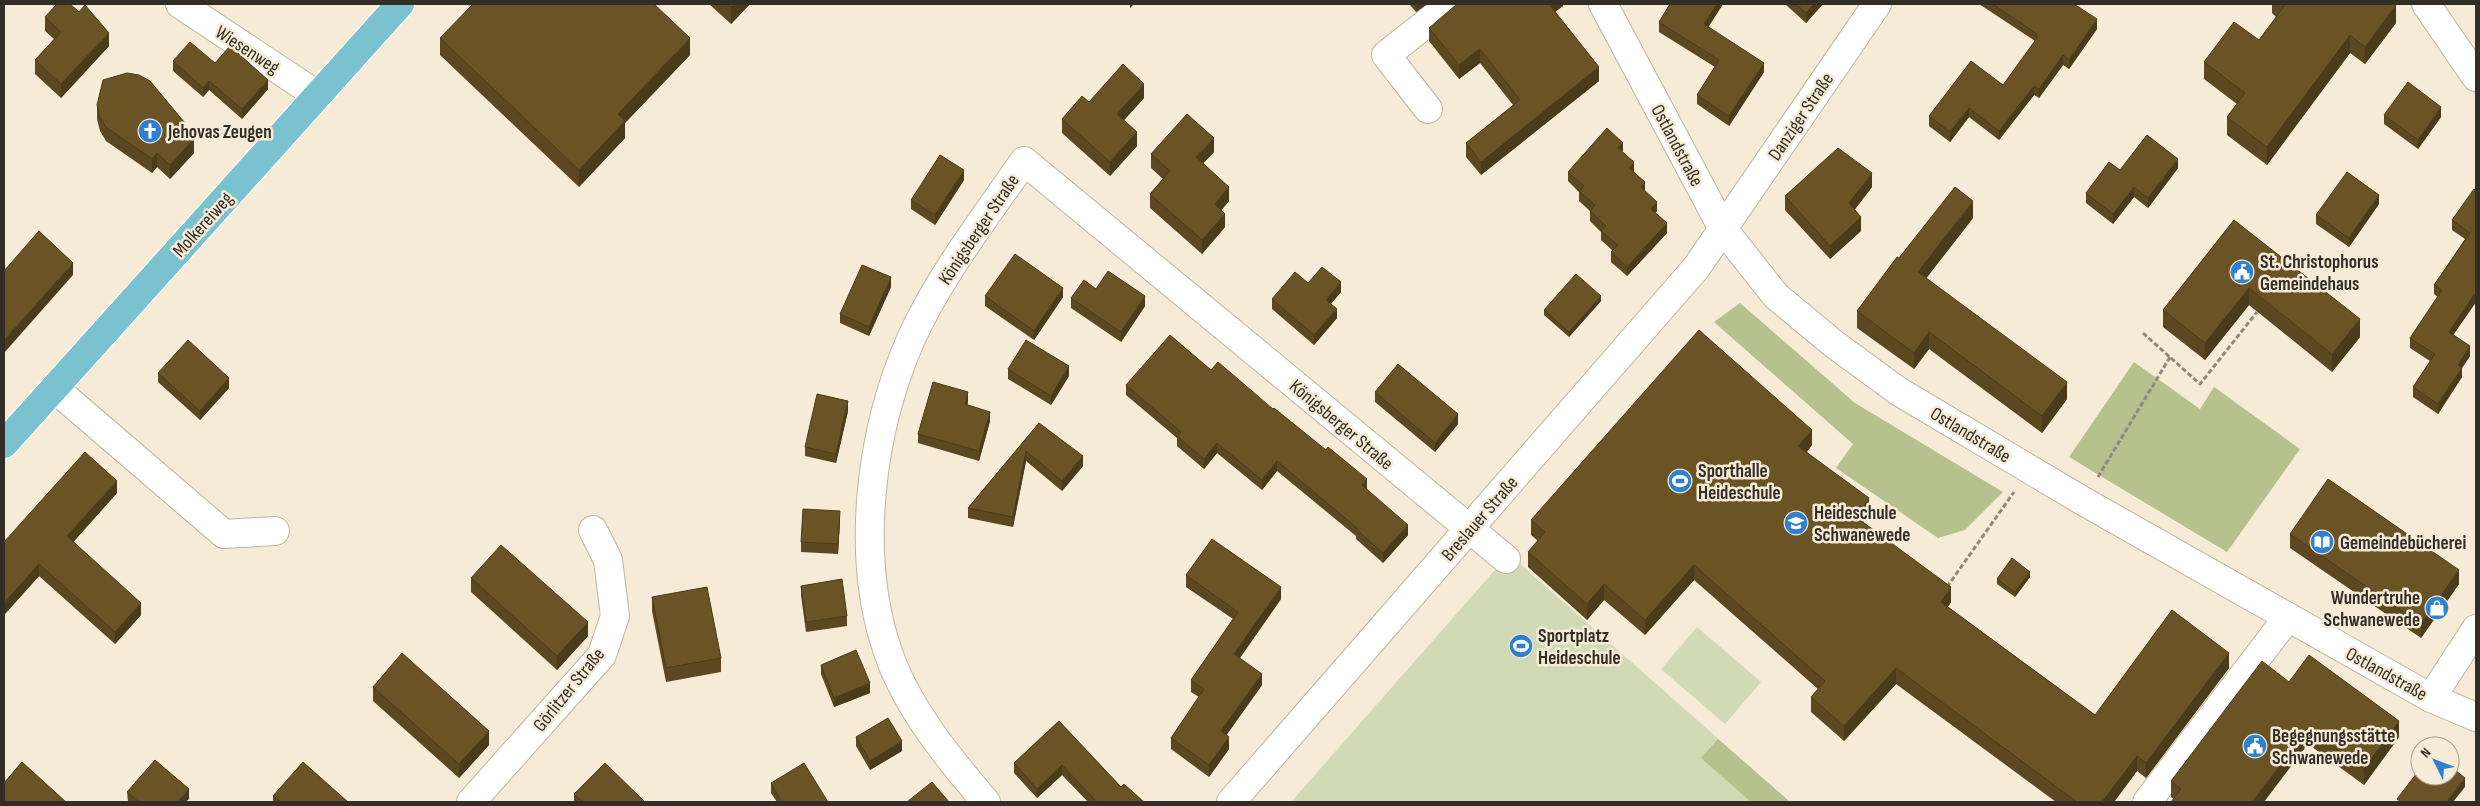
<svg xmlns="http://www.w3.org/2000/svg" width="2480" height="806" font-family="'Sofia Sans Condensed',sans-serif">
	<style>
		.green { fill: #d1dab5 }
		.forest { fill: #b6c18e }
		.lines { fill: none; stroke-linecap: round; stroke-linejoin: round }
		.minor-casing { stroke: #bfb49f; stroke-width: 30 }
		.major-casing { stroke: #fff; stroke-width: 30 }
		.path { stroke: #90887a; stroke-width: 3; stroke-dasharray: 5 2.5; stroke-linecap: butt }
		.minor { stroke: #fff; stroke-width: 28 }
		.major { stroke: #7bc2d1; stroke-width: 28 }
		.wall { fill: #5b4820 }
		.shaded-wall { fill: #4a3b1a }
		.building { fill: #6a5425; stroke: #4a3b1a }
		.labels { text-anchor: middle; stroke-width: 5; stroke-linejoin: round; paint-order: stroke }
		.street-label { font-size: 19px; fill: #322e26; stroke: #f6ebd6 }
		.poi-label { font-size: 19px; font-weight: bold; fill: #322e26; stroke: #f6ebd6; text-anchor: start }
	</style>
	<rect width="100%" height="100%" fill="#f6ebd6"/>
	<!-- green -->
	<g class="green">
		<path d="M1509,554l281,248h-499z"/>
		<path d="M1697,627l64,55 -36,42 -64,-55z"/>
	</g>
	<!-- forest -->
	<g class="forest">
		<path d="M1740,303l115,100 148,89 -38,38 -27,8 -102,-70 17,-24 -139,-122z"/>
		<path d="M2134,362l66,47 14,-22 86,62 -73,103 -158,-95z"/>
		<path d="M1718,739l72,63h-39l-50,-44z"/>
	</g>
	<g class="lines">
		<!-- minor casing -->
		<g class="minor-casing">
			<g id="minor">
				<path d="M180,4l137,91"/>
				<path d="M1603,4l120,225 53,67 58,48 64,47 185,110 348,197 45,19"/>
				<path d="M2426,4l50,73"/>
				<path d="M1428,109l-42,-54 65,-51"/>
				<path d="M54,388l170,146 51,-3"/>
				<path d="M2431,698l45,-69"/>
				<path d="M471,802l131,-147 13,-39 -7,-56 -15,-30"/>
				<path d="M986,802c-36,-42 -78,-93 -97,-147 -35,-98 -19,-223 22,-316 29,-64 74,-121 113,-178l482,398"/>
				<path d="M1231,802l465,-534 181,-264"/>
				<path d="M2147,802l141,-185"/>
			</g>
		</g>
		<!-- major casing -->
		<g class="major-casing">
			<path id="major" d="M4,444l396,-440"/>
		</g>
		<!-- path -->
		<g class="path">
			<path d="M2143,333l57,51 57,-72"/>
			<path d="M2098,477l72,-120"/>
			<path d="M1947,587l67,-95"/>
		</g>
		<!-- minor -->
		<use href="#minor" class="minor"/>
		<!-- major -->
		<use href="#major" class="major"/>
	</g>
	<!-- wall -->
	<g class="wall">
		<path d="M709,4h41l-19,20z"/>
		<path d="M1409,4h18l-11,8z"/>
		<path d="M1563,4v2l-8,5 44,70 -118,94 -15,-18v-14l47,-38 -33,-42 -21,16 -30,-38v-13z"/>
		<path d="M1670,4h53l-15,23 56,45 -35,54 -32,-22v-9l18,-28 -56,-35v-10z"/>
		<path d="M1785,4h38l-17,19z"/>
		<path d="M1979,4h95l23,25 -28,40 -6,-4 -24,33 -5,-3 -35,45 -30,-23 -19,25 -21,-16v-10l74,-31 32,-44z"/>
		<path d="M2272,4h122l2,19 -31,41 -15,-11 -83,112 -40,-30v-18l10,-13 -33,-25v-17l55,-22 17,-23 -4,-4z"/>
		<path d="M45,17l64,29 -48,52 -26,-24v-14l19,-21 -9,-8z"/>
		<path d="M440,38l250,17 -65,68v15l-46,49 -139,-132z"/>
		<path d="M173,61l42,2 53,26 -26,30 -33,-29 -6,7 -30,-26z"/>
		<path d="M1144,98l-20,22 13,26 -27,30 -48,-43v-14l27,-17z"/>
		<path d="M97,105l88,27 9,21 -24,26 -13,-12 -5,6 -46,-32 -6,-10 -3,-12z"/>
		<path d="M2384,115l57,2 -23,32 -34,-25z"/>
		<path d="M1214,152l-11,11 26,38 -8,9 4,17 -23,27 -52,-46v-14l13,-15 -12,-11v-14z"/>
		<path d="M1623,152l11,20h-1l24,39 -2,2 12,20 -40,43 -16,-14v-10l2,-1 -12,-11v-8l-11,-11v-10l-11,-10v-9l-11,-11v-9z"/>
		<path d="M2178,168l-30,40 -14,-11 -21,27 -27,-21v-10l34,-23z"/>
		<path d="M964,180l-29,45 -24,-16v-9z"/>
		<path d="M1872,187l-17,22 6,22 -31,28 -45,-49v-14z"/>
		<path d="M2476,191v111l-23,33 17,21 -8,12v9l-24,37 -25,-17v-10l17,-26 -20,-13v-10l28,-41 -4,-3v-9l31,-46 -13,-9v-10z"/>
		<path d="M2379,204l-30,43 -33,-23v-9z"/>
		<path d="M1973,218l-47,60 141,121 -25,34 -113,-84 -15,20 -57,-41v-17l42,-53z"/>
		<path d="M2234,220l126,117 -28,35 -83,-67 -44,55 -42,-33v-17z"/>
		<path d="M1308,283l33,9 -10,12 6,14 -23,27 -42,-36v-10z"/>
		<path d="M891,287l-22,49 -29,-13v-9z"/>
		<path d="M1096,289l49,17 -24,36 -50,-34v-10z"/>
		<path d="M985,296l78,1 -29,43 -49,-34z"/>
		<path d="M1601,301l-32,36 -25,-22v-5z"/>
		<path d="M1008,369l61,7 -18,29 -43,-26z"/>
		<path d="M1211,370l62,39 94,79 -1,1 42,46 -25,28 -27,-24v-3l-79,-65 -15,19 -45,-37 -13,16 -27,-23v-8l-51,-43v-10z"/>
		<path d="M158,373l71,15 -29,32 -42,-38z"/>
		<path d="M1375,392l83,32 -23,28 -60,-50z"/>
		<path d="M968,402l-1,3 23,16 -11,40 -61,-18v-9z"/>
		<path d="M848,411l-12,52 -31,-7v-9z"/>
		<path d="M1039,423l44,43 -21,25 -36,-30 -13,66 -45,-9v-10z"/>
		<path d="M1812,445l-5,7 62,62 -6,8 88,80 -3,5 147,108 134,-47 -83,110 -9,-7 -23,31h-58l-160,-118 -52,57 -33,-29v-15l7,-8 -124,-109 -49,55 -41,-35 -17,20 -59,-53v-15l10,-11 -7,-6v-15z"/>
		<path d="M117,493l-44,49 68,73 -26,29 -76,-68 -35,39v-73z"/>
		<path d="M840,521l-2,33 -37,-2v-10z"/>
		<path d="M2290,534l169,50 -38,54 -131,-90z"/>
		<path d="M1186,575l95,24 -41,59 22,27 -36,50 3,14 -20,28 -38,-28v-11l28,-41 -8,-5v-12l42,-61 -47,-32z"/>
		<path d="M2030,577l-15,20 -18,-13v-5z"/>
		<path d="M471,578l117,58 -31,34 -86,-78z"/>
		<path d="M801,586l46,30v10l-41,6 -5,-37z"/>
		<path d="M652,597l69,61v14l-55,10 -14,-71z"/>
		<path d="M821,665l49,28 -36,14 -13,-33z"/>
		<path d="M2289,682l110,55 -35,48 -56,-41 -134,55 -3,-2v-16z"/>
		<path d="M373,687l116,58 -30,33 -86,-77z"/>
		<path d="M1059,721l62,66 23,15h-56l-26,-27 -25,23 -23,-25v-10z"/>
		<path d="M856,737l46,14 -32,19 -14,-24z"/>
		<path d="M771,783l57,19h-51l-6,-9z"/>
		<path d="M127,792l62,7 -4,3h-57z"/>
		<path d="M574,794l71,8h-71z"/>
		<path d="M273,796l75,6h-75z"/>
	</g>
	<!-- shaded-wall -->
	<g class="shaded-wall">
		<path d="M734,4h16l-19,20v-17z"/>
		<path d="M1130,4h4l-4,4z"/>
		<path d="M1416,4h11l-11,8z"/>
		<path d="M1549,4h14v2l-14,11z"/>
		<path d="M1717,4h6l-19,30v-10z"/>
		<path d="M1814,4h9l-17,19v-10z"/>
		<path d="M2396,5v18l-31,41v-17z"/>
		<path d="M2097,19v10l-28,40v-9z"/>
		<path d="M109,33v13l-48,52v-14z"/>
		<path d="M2350,35v18l-83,112v-18z"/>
		<path d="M690,38v17l-65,68v15l-46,49v-17l39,-56z"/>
		<path d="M1480,49v14l-21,16v-14z"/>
		<path d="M2063,55v10l-24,33v-9z"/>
		<path d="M1764,63v9l-35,54v-10z"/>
		<path d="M1599,67v14l-118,94v-13z"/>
		<path d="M268,80v9l-26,30v-10z"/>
		<path d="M209,81v9l-6,7v-9z"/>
		<path d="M1144,84v14l-27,30v-14z"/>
		<path d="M2034,86v9l-35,45v-9z"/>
		<path d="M2441,107v10l-23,32v-9z"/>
		<path d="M1969,108v9l-19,25v-10z"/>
		<path d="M185,123v14l-4,-10z"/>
		<path d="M1137,132v14l-27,30v-14z"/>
		<path d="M1214,138v14l-18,19v-14z"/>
		<path d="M194,139v14l-24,26v-14z"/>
		<path d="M1623,143v9l-5,-4z"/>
		<path d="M157,153v14l-5,6v-14z"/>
		<path d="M2178,159v9l-30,40v-10z"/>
		<path d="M1634,162v10l-5,6v-10z"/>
		<path d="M964,170v10l-29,45v-10z"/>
		<path d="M1872,173v14l-23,30v-14z"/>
		<path d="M1645,182v10l-4,-5z"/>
		<path d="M1229,187v14l-14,17v-14z"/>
		<path d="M2134,187v10l-21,27v-10z"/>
		<path d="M2379,195v9l-30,43v-9z"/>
		<path d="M1973,201v17l-55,71v-17z"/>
		<path d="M1657,202v9l-6,7v-9z"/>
		<path d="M1225,214v13l-23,27v-14z"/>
		<path d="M1861,217v14l-31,28v-13z"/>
		<path d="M1667,223v10l-40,43v-9z"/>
		<path d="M73,263v12l-69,78v-13z"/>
		<path d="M891,277v10l-22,49v-9z"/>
		<path d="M1341,282v10l-15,17v-9z"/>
		<path d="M1063,288v9l-29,43v-9z"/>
		<path d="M2249,288v17l-44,55v-17z"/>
		<path d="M2476,292v10l-27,39v-9z"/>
		<path d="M1145,296v10l-24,36v-10z"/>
		<path d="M1601,296v5l-32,36v-5z"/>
		<path d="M1337,309v9l-23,27v-10z"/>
		<path d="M2360,319v18l-28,35v-18z"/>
		<path d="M1929,332v17l-15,20v-16z"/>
		<path d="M2470,346v10l-8,12v9l-24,37v-10l20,-39z"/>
		<path d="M1069,366v10l-18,29v-9z"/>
		<path d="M229,378v10l-29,32v-9z"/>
		<path d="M2067,382v17l-25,34v-17z"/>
		<path d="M968,392v10l-3,12v-10z"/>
		<path d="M848,401v10l-12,52v-9z"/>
		<path d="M990,412v9l-11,40v-10z"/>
		<path d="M1458,414v10l-23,28v-9z"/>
		<path d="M1812,430v15l-14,16v-15z"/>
		<path d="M1217,443v10l-13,16v-10z"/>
		<path d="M1026,451v10l-13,66v-10z"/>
		<path d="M1083,456v10l-21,25v-10z"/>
		<path d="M1277,461v10l-15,19v-10z"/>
		<path d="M1367,479v9l-5,6v-9z"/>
		<path d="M117,481v12l-50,56v-13z"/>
		<path d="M1869,498v16l-13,18v-15z"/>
		<path d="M840,511v10l-2,33v-10z"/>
		<path d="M1408,525v10l-25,28v-10z"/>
		<path d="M39,564v12l-35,39v-12z"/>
		<path d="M1694,565v15l-49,55v-15z"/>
		<path d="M2459,570v14l-38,54v-14z"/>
		<path d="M2030,572v5l-15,20v-5z"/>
		<path d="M1604,584v16l-17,20v-16z"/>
		<path d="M1281,587v12l-47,67v-12z"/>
		<path d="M1951,587v15l-10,15v-15z"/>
		<path d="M141,603v12l-26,29v-12z"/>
		<path d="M588,622v14l-31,34v-14z"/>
		<path d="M2229,653v15l-83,110v-15z"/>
		<path d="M1896,668v16l-52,57v-15z"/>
		<path d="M1262,674v11l-41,58v-12z"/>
		<path d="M870,683v10l-36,14v-9z"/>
		<path d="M2399,721v16l-35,48v-16z"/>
		<path d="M2308,728v16l-44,58h-12z"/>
		<path d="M489,731v14l-30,33v-14z"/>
		<path d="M1229,737v12l-20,28v-12z"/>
		<path d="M902,741v10l-32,19v-9z"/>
		<path d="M2137,756v15l-23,31h-12z"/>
		<path d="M1062,765v10l-25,23v-9z"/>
		<path d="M2465,778v9l-12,15h-7z"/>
		<path d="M189,789v10l-4,3h-8z"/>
	</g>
	<!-- building -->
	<g class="building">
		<path d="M57,4h13l9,8 6,-7 24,28 -48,51 -26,-24 26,-28 -16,-15z"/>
		<path d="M473,4h181l36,34 -72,76 7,7 -46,49 -139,-132z"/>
		<path d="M728,4h6l-3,3z"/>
		<path d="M1457,4h92l50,63 -118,95 -15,-19 54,-43 -40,-51 -21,16 -30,-37z"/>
		<path d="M1670,4h47l-13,20 60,39 -35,53 -32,-21 22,-35 -60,-38z"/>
		<path d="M1796,4h18l-8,9z"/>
		<path d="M1993,4h81l23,15 -28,41 -6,-5 -24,34 -5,-3 -35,45 -30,-23 -19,24 -21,-16 42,-55 32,24 34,-47v-4z"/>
		<path d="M2283,4h111l2,1 -31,42 -15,-12 -83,112 -40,-30 18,-24 -41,-31 30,-40 25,18 26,-35z"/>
		<path d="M190,42l25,21 15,-17 38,34 -26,29 -33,-28 -6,7 -30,-27z"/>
		<path d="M1123,64l21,20 -27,30 20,18 -27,30 -48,-43 20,-23 7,6z"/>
		<path d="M127,73l12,2 11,6 35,42 -4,4 13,12 -24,26 -13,-12 -5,6 -46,-32 -6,-10 -3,-12 6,-25z"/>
		<path d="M2408,82l33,25 -23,33 -34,-25z"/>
		<path d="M1187,114l27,24 -18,19 33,30 -14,17 10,10 -23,26 -52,-46 20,-23 -19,-17z"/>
		<path d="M1607,128l16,15 -5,5 16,14 -5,6 16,14 -4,5 16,15 -6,7 16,14 -40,44 -16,-15 7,-7 -17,-14 5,-5 -16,-15 5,-6 -16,-14 5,-5 -16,-14z"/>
		<path d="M2147,135l31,24 -30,39 -14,-11 -21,27 -27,-21 23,-31 11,8z"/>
		<path d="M1838,148l34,25 -23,30 12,14 -31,29 -45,-50z"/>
		<path d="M940,155l24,15 -29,45 -24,-15z"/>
		<path d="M2347,172l32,23 -30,43 -33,-23z"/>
		<path d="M1955,187l18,14 -55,71 149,110 -25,34 -113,-84 -15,21 -57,-42 40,-54 2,1z"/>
		<path d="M2474,189l2,2v101l-27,40 21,14 -12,19 4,3 -24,36 -25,-17 22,-33 -25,-16 32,-48 -8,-5 36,-52 -18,-13z"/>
		<path d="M2234,220l126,99 -28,35 -83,-66 -44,55 -42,-33z"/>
		<path d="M39,231l34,32 -69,77v-69z"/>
		<path d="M1015,254l48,34 -29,43 -49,-35z"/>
		<path d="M862,265l29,12 -22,50 -29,-13z"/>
		<path d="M1322,267l19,15 -15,18 11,9 -23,26 -42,-36 23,-27 13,11z"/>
		<path d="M1108,271l37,25 -24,36 -50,-34 13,-18 12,9z"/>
		<path d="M1576,274l25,22 -32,36 -25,-22z"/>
		<path d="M1699,330l113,100 -14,16 71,52 -13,19 95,70 -10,15 154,113 77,-105 57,43 -83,110 -9,-7 -35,46h-25l-181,-134 -52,58 -33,-29 14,-16 -131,-116 -49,55 -41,-36 -17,20 -59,-52 17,-20 -14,-12z"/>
		<path d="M1170,335l41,35 7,-8 55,47 1,-1 52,42 2,-3 39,32 -5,6 46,40 -25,28 -27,-24 1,-1 -80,-67 -15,19 -45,-37 -13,16 -27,-23 4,-4 -55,-47z"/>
		<path d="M188,340l41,38 -29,33 -42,-38z"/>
		<path d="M1026,340l43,26 -18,30 -43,-27z"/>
		<path d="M1398,364l60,50 -23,29 -60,-51z"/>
		<path d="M933,382l35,10 -3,12 25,8 -11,39 -61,-17z"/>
		<path d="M817,394l31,7 -12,53 -31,-7z"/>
		<path d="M1039,423l44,33 -21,25 -36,-30 -13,66 -45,-9z"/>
		<path d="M85,452l32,29 -50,55 74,67 -26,29 -76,-68 -35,39v-61z"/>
		<path d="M2328,479l131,91 -38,54 -131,-90z"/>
		<path d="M803,509l37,2 -2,33 -37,-2z"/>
		<path d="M1212,539l69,48 -47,67 28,20 -41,57 8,6 -20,28 -38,-27 33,-49 -13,-9 47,-68 -52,-37z"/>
		<path d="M501,545l87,77 -31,34 -86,-78z"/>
		<path d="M2012,558l18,14 -15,20 -18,-13z"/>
		<path d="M842,579l5,37 -41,6 -5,-36z"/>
		<path d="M707,587l14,71 -55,10 -14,-71z"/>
		<path d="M856,650l14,33 -36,15 -13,-33z"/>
		<path d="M402,653l87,78 -30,33 -86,-77z"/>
		<path d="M2309,655l90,66 -35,48 -56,-41 -56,74h-81l10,-13 -10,-8 91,-120 27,21z"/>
		<path d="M888,718l14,23 -32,20 -14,-24z"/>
		<path d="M1059,721l62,66 3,-3 20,18h-47l-35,-37 -25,24 -23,-26z"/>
		<path d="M155,760l34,29 -12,13h-38l-12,-10z"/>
		<path d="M22,762l44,40h-60l-2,-2v-17z"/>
		<path d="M303,762l45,40h-67l-8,-6z"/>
		<path d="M605,763l40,39h-62l-9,-8z"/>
		<path d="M804,763l24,39h-46l-11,-19z"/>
		<path d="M2450,766l15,12 -19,24h-45l-4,-3 23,-30v7h30z"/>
		<path d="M932,782l17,20h-42z"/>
	</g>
	<!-- icons -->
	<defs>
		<g id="church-disc" transform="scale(1.25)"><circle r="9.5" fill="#3080d0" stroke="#f6ebd6"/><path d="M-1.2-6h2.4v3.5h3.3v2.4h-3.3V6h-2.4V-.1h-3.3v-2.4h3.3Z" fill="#fff"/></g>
		<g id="civic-disc" transform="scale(1.25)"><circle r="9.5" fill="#3080d0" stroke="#f6ebd6"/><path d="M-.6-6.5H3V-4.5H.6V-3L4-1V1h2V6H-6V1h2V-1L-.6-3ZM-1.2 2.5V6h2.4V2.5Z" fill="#fff"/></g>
		<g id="stadium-disc" transform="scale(1.25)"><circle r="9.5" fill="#3080d0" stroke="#f6ebd6"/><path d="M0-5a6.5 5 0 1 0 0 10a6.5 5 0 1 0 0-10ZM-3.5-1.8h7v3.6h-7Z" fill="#fff"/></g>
		<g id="school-disc" transform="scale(1.25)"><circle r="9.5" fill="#3080d0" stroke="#f6ebd6"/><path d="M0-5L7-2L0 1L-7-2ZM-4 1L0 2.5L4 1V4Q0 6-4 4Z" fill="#fff"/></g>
		<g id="library-disc" transform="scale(1.25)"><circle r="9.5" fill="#3080d0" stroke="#f6ebd6"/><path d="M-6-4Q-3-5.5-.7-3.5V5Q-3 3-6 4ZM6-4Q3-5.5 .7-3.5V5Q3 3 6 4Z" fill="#fff"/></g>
		<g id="shop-disc" transform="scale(1.25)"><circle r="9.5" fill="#3080d0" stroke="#f6ebd6"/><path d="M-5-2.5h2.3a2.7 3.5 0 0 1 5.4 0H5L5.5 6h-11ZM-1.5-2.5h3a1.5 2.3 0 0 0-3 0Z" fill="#fff"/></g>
	</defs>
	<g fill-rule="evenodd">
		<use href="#church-disc" x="150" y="131"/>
		<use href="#civic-disc" x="2242" y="272"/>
		<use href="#stadium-disc" x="1680" y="481"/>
		<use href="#school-disc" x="1796" y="523"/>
		<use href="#library-disc" x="2322" y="542"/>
		<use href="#shop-disc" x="2437" y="608"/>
		<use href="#stadium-disc" x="1521" y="646"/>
		<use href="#civic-disc" x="2255" y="746"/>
	</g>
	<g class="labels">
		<!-- street labels -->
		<g class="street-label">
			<text transform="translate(248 49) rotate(33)" y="7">Wiesenweg</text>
			<text transform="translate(1800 116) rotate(-56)" y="7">Danziger Straße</text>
			<text transform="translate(1678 145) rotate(62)" y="7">Ostlandstraße</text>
			<text transform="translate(202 224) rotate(-48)" y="7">Molkereiweg</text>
			<text transform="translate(978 229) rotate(-56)" y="7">Königsberger Straße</text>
			<text transform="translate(1342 424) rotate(40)" y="7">Königsberger Straße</text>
			<text transform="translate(1971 434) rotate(31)" y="7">Ostlandstraße</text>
			<text transform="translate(1479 518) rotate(-49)" y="7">Breslauer Straße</text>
			<text transform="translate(2387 673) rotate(29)" y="7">Ostlandstraße</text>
			<text transform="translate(568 689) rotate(-51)" y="7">Görlitzer Straße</text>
		</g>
		<!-- poi labels -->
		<g class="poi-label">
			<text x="168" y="138">Jehovas Zeugen</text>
			<text x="2260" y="268">St. Christophorus<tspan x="2260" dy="22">Gemeindehaus</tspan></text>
			<text x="1698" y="477">Sporthalle<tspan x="1698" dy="22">Heideschule</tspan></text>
			<text x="1814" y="519">Heideschule<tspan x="1814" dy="22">Schwanewede</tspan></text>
			<text x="2340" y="549">Gemeindebücherei</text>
			<text x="2420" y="604" text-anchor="end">Wundertruhe<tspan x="2420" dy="22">Schwanewede</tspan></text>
			<text x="1538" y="642">Sportplatz<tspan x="1538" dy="22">Heideschule</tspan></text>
			<text x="2272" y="742">Begegnungsstätte<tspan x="2272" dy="22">Schwanewede</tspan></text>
		</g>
	</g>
	<!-- border -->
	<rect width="2480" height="806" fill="none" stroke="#322e26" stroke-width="10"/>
	<!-- north arrow -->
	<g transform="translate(2435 761) rotate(312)"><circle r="24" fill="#f6ebd6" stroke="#a89f90"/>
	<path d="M0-4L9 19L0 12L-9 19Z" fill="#3080d0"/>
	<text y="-8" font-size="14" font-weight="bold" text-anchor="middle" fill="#322e26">N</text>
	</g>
</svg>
